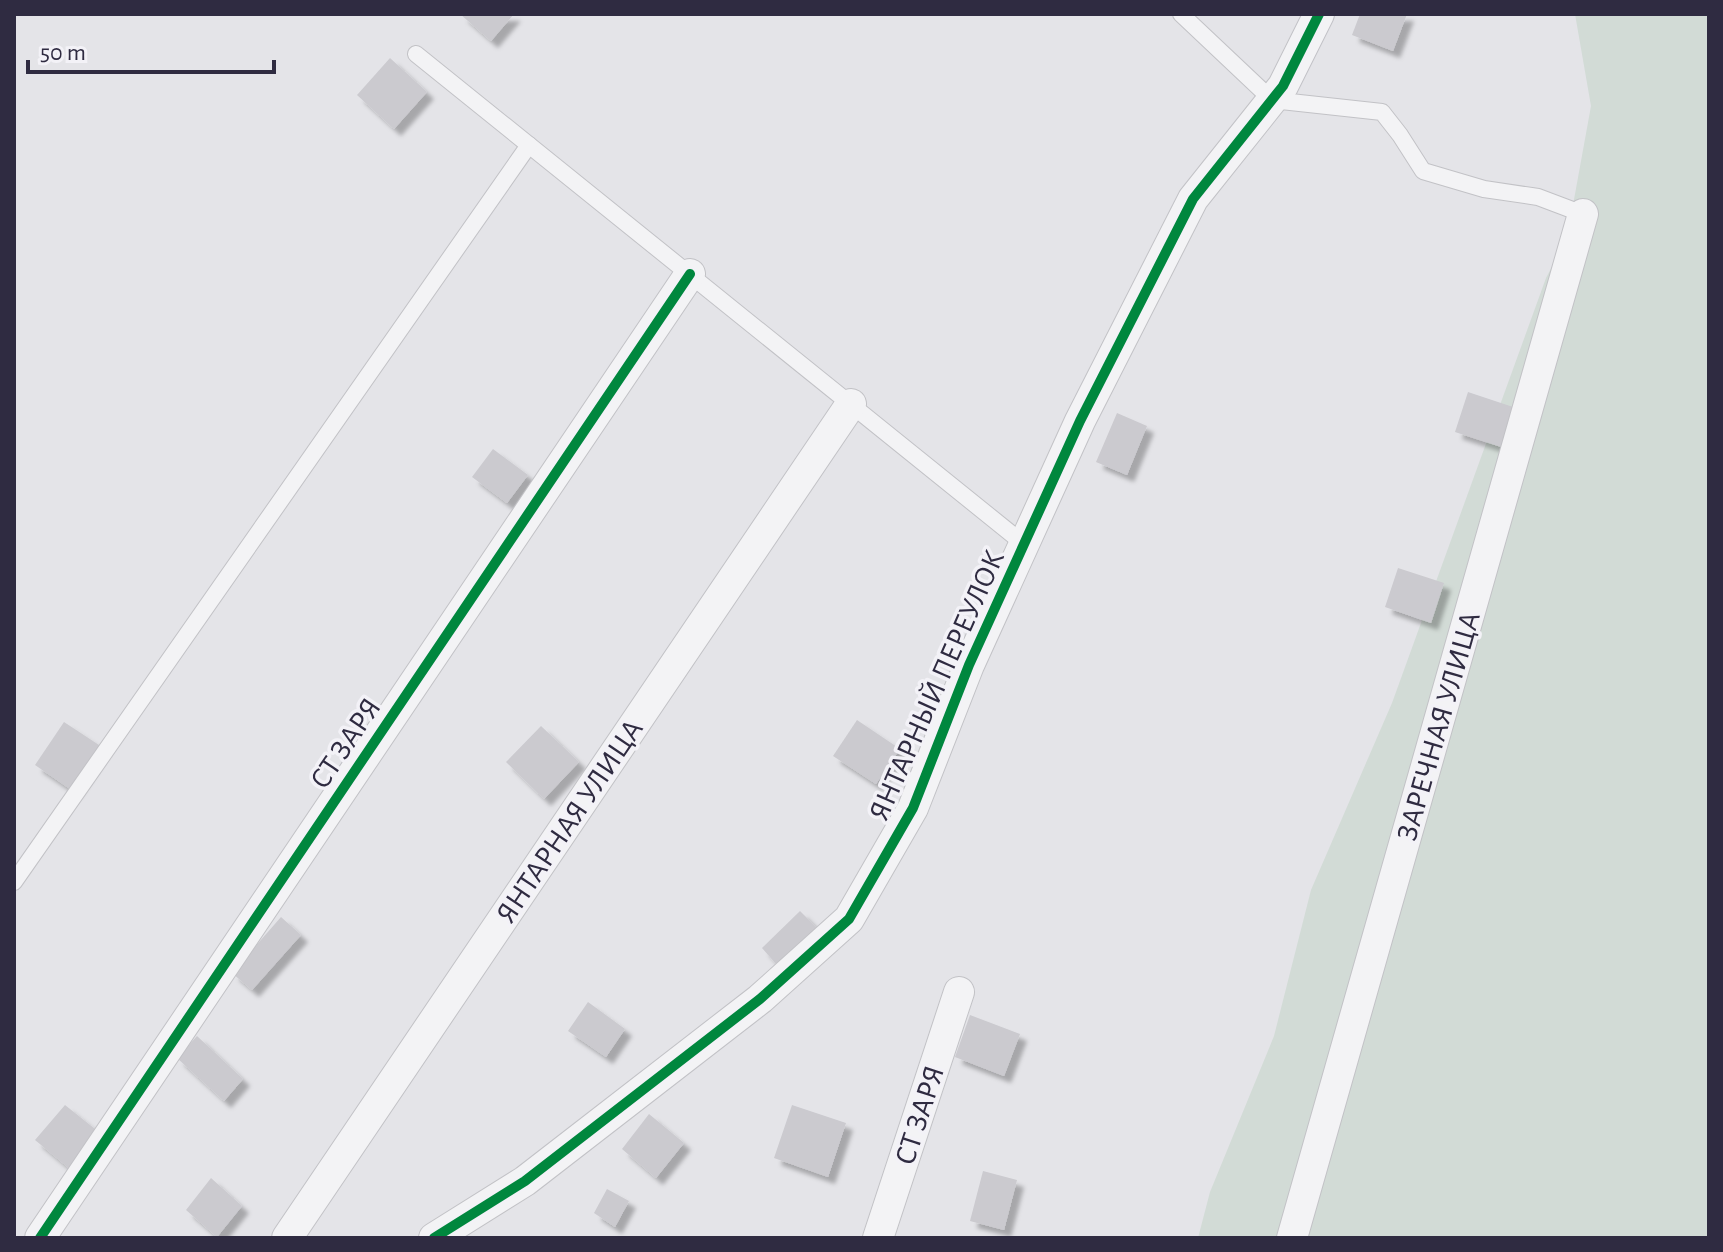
<svg xmlns="http://www.w3.org/2000/svg" width="1723" height="1252" font-family="'Alegreya Sans',sans-serif">
	<style>
		.green { fill: #d2dbd6 }
		.building { fill: #cbcacf; filter: url(#shadow) }
		.lines { fill: none; stroke-linecap: round; stroke-linejoin: round }
		.service-casing { stroke: #c2c2c6; stroke-width: 18 }
		.minor-casing { stroke: #c2c2c6; stroke-width: 32 }
		.service { stroke: #f3f3f5; stroke-width: 16 }
		.minor { stroke: #f3f3f5; stroke-width: 30 }
		.cycleway-casing { stroke: #f3f2f7; stroke-width: 15 }
		.cycleway { stroke: #00873e; stroke-width: 10 }
		.labels { text-anchor: middle; stroke-width: 7; stroke-linejoin: round; paint-order: stroke }
		.street-label { font-size: 30px; fill: #2f2b41; stroke: #f3f2f7 }
	</style>
	<defs>
		<filter id="shadow"><feDropShadow dx="7" dy="7" stdDeviation="2" flood-color="#0004"/></filter>
	</defs>
	<rect width="100%" height="100%" fill="#e4e4e8"/>
	<!-- green -->
	<path class="green" d="M1575,14h134v1224h-511l12,-46 64,-156 37,-146 81,-187 154,-425 21,-40 24,-132z"/>
	<!-- building -->
	<g class="building">
		<path d="M460,14h54l-23,27z"/>
		<path d="M1360,14h47l-14,37 -41,-16z"/>
		<path d="M390,58l37,34 -33,37 -37,-34z"/>
		<path d="M1468,392l45,15 -12,40 -46,-15z"/>
		<path d="M1117,413l30,13 -20,49 -31,-13z"/>
		<path d="M493,449l35,26 -21,28 -35,-26z"/>
		<path d="M1398,568l46,15 -13,40 -46,-16z"/>
		<path d="M857,720l43,29 -24,35 -43,-28z"/>
		<path d="M64,722l38,25 -29,44 -38,-26z"/>
		<path d="M541,726l38,36 -35,37 -38,-37z"/>
		<path d="M800,911l24,24 -40,38 -22,-25z"/>
		<path d="M281,917l20,18 -49,55 -20,-17z"/>
		<path d="M588,1002l37,27 -19,28 -38,-26z"/>
		<path d="M970,1015l50,19 -16,42 -49,-19z"/>
		<path d="M197,1036l46,43 -19,22 -47,-43z"/>
		<path d="M65,1105l35,28 -30,36 -35,-29z"/>
		<path d="M792,1105l54,18 -18,54 -54,-19z"/>
		<path d="M649,1114l35,29 -28,35 -34,-29z"/>
		<path d="M983,1171l34,9 -13,50 -34,-9z"/>
		<path d="M211,1178l31,28 -25,31 -31,-27z"/>
		<path d="M607,1189l22,12 -14,26 -21,-14z"/>
	</g>
	<g class="lines">
		<!-- service casing -->
		<g class="service-casing">
			<g id="service">
				<path d="M1181,14l91,86 110,12 18,23 23,36 61,18 54,8 45,17"/>
				<path d="M416,54l608,490"/>
				<path d="M14,882l515,-737"/>
			</g>
		</g>
		<!-- minor casing -->
		<g class="minor-casing">
			<g id="minor">
				<path d="M40,1238l650,-964"/>
				<path d="M287,1238l564,-834"/>
				<path d="M434,1238l91,-57 235,-182 89,-80 64,-111 56,-143 111,-244 113,-222 90,-113 36,-72"/>
				<path d="M878,1238l81,-246"/>
				<path d="M1292,1238l291,-1024"/>
			</g>
		</g>
		<!-- service -->
		<use href="#service" class="service"/>
		<!-- minor -->
		<use href="#minor" class="minor"/>
		<!-- cycleway casing -->
		<g class="cycleway-casing">
			<g id="cycleway">
				<path d="M40,1238l650,-964"/>
				<path d="M434,1238l91,-57 235,-182 89,-80 64,-111 56,-143 111,-244 113,-222 90,-113 36,-72"/>
			</g>
		</g>
		<!-- cycleway -->
		<use href="#cycleway" class="cycleway"/>
	</g>
	<g class="labels">
		<!-- street labels -->
		<g class="street-label">
			<text transform="translate(936 685) rotate(-66)" y="10">ЯНТАРНЫЙ ПЕРЕУЛОК</text>
			<text transform="translate(1438 726) rotate(-74)" y="10">ЗАРЕЧНАЯ УЛИЦА</text>
			<text transform="translate(345 743) rotate(-56)" y="10">СТ ЗАРЯ</text>
			<text transform="translate(569 821) rotate(-56)" y="10">ЯНТАРНАЯ УЛИЦА</text>
			<text transform="translate(919 1115) rotate(-72)" y="10">СТ ЗАРЯ</text>
		</g>
	</g>
	<!-- border -->
	<rect width="1723" height="1252" fill="none" stroke="#2f2b41" stroke-width="32"/>
	<!-- scale -->
	<path d="M28 60v12h246v-12" fill="none" stroke="#2f2b41" stroke-width="4"/>
	<text x="40" y="60" font-size="24" fill="#2f2b41" stroke="#f3f2f7" stroke-width="6" paint-order="stroke">50 m</text>
</svg>
